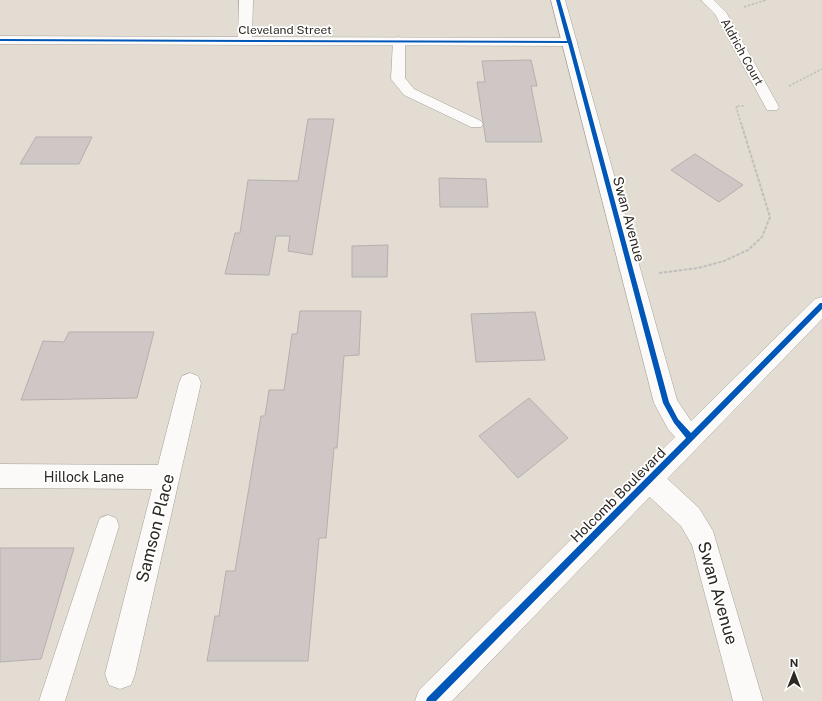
<svg xmlns="http://www.w3.org/2000/svg" width="822" height="701" font-family="'Public Sans',sans-serif">
	<style>
		.building { fill: #cec7c5; stroke: #b6afad }
		.lines { fill: none; stroke-linecap: round; stroke-linejoin: round }
		.service-casing { stroke: #a6a199; stroke-width: 1 }
		.minor-casing { stroke: #a6a199; stroke-width: 1 }
		.tertiary-casing { stroke: #a6a199; stroke-width: 1 }
		.path-far1 { stroke: #c1bfbd; stroke-width: 1.5; stroke-dasharray: 2.5 1.5; stroke-linecap: butt }
		.path { stroke: #c1bfbd; stroke-width: 2; stroke-dasharray: 3.5 1.5; stroke-linecap: butt }
		.service { fill: #fbfaf8; fill-rule: evenodd }
		.minor { fill: #fbfaf8; fill-rule: evenodd }
		.tertiary { fill: #fbfaf8; fill-rule: evenodd }
		.cycleway-casing { stroke: #fff; stroke-width: 2 }
		.cycleway { fill: #0057b8; fill-rule: evenodd }
		.labels { text-anchor: middle; stroke-width: 3.5; stroke-linejoin: round; paint-order: stroke }
		.far-street-label { font-size: 12px; fill: #2c2822; stroke: #fff }
		.street-label { font-size: 14px; fill: #2c2822; stroke: #fff }
		.near-street-label { font-size: 17px; fill: #2c2822; stroke: #fff }
	</style>
	<rect width="100%" height="100%" fill="#e2dcd2"/>
	<!-- building -->
	<g class="building">
		<path d="M531,60l6,26h-6l11,56h-56l-9,-60h8l-3,-21z"/>
		<path d="M308,119h26l-22,136 -24,-4 2,-15h-14l-7,39 -44,-1 10,-41h5l8,-53 50,1z"/>
		<path d="M36,137h56l-13,27h-59z"/>
		<path d="M695,154l48,31 -24,17 -48,-32z"/>
		<path d="M439,178l47,1 2,28h-48z"/>
		<path d="M388,245l-1,32h-35v-31z"/>
		<path d="M300,311h61l-2,44 -15,1 -7,92h-3l-8,90h-7l-11,123h-101l8,-45h4l7,-45h9l26,-155h4l4,-26h15l8,-56h5z"/>
		<path d="M535,312l10,48 -69,2 -5,-48z"/>
		<path d="M69,332h85l-17,66 -116,2 22,-59 21,1z"/>
		<path d="M529,398l39,40 -50,40 -39,-42z"/>
		<path d="M0,548h74l-33,111 -41,3z"/>
	</g>
	<g class="lines">
		<!-- service casing -->
		<g class="service-casing">
			<g id="service">
				<path d="M701,0h13l12,12 53,95 -2,3h-10l-52,-96z"/>
				<path d="M399,37l6,4v37l9,11 67,32 2,3 -2,3h-10l-67,-32 -13,-16 2,-38z"/>
				<path d="M108,515l8,3 3,8 -54,175h-26l58,-175 3,-8z"/>
			</g>
		</g>
		<!-- minor casing -->
		<g class="minor-casing">
			<g id="minor">
				<path d="M239,0h14l-1,37 318,1 5,1 2,3 -2,3 -5,1 -570,-2v-8l238,1z"/>
				<path d="M190,373l8,3 3,7 -66,291 -4,11 -11,4 -11,-4 -4,-11 47,-185 -152,-1v-24l158,1 21,-82 3,-7z"/>
				<path d="M650,468l9,3 40,37 14,23 50,170h-30l-41,-156 -11,-19 -40,-37 -4,-9 4,-9z"/>
			</g>
		</g>
		<!-- tertiary casing -->
		<g class="tertiary-casing">
			<path id="tertiary" d="M551,0h14l112,400 14,21 124,-122 7,-2v22l-370,382h-37l4,-11 256,-253 -7,-8 -14,-26z"/>
		</g>
		<!-- path-far1 -->
		<g class="path-far1">
			<path d="M744,7l22,-7"/>
			<path d="M789,86l33,-17"/>
			<path d="M741,124l-5,-18h8"/>
		</g>
		<!-- path -->
		<path class="path" d="M659,273l39,-5 26,-7 24,-11 14,-13 8,-20 -29,-94"/>
		<!-- service -->
		<use href="#service" class="service"/>
		<!-- minor -->
		<use href="#minor" class="minor"/>
		<!-- tertiary -->
		<use href="#tertiary" class="tertiary"/>
		<!-- cycleway casing -->
		<g class="cycleway-casing">
			<path id="cycleway" d="M556,0h4l12,42 97,360 9,17 13,14 129,-130h2v6l-386,392h-10l1,-3 259,-260 -12,-15 -11,-20 -95,-360 -568,-2v-2l567,2z"/>
		</g>
		<!-- cycleway -->
		<use href="#cycleway" class="cycleway"/>
	</g>
	<g class="labels">
		<!-- far-street labels -->
		<g class="far-street-label">
			<text x="285" y="34">Cleveland Street</text>
			<text transform="translate(742 52) rotate(61)" y="4">Aldrich Court</text>
		</g>
		<!-- street labels -->
		<g class="street-label">
			<text transform="translate(629 219) rotate(75)" y="5">Swan Avenue</text>
			<text x="84" y="482">Hillock Lane</text>
			<text transform="translate(618 495) rotate(-45)" y="5">Holcomb Boulevard</text>
		</g>
		<!-- near-street labels -->
		<g class="near-street-label">
			<text transform="translate(155 528) rotate(-76)" y="6">Samson Place</text>
			<text transform="translate(718 593) rotate(74)" y="6">Swan Avenue</text>
		</g>
	</g>
	<!-- north arrow -->
	<g transform="translate(794 673)" stroke="#ffffff" stroke-width="3" paint-order="stroke">
	<path d="M0-3L7 15L0 10L-7 15Z" fill="#2c2822"/>
	<text y="-6" font-size="11" font-weight="bold" text-anchor="middle" fill="#2c2822">N</text>
	</g>
</svg>
